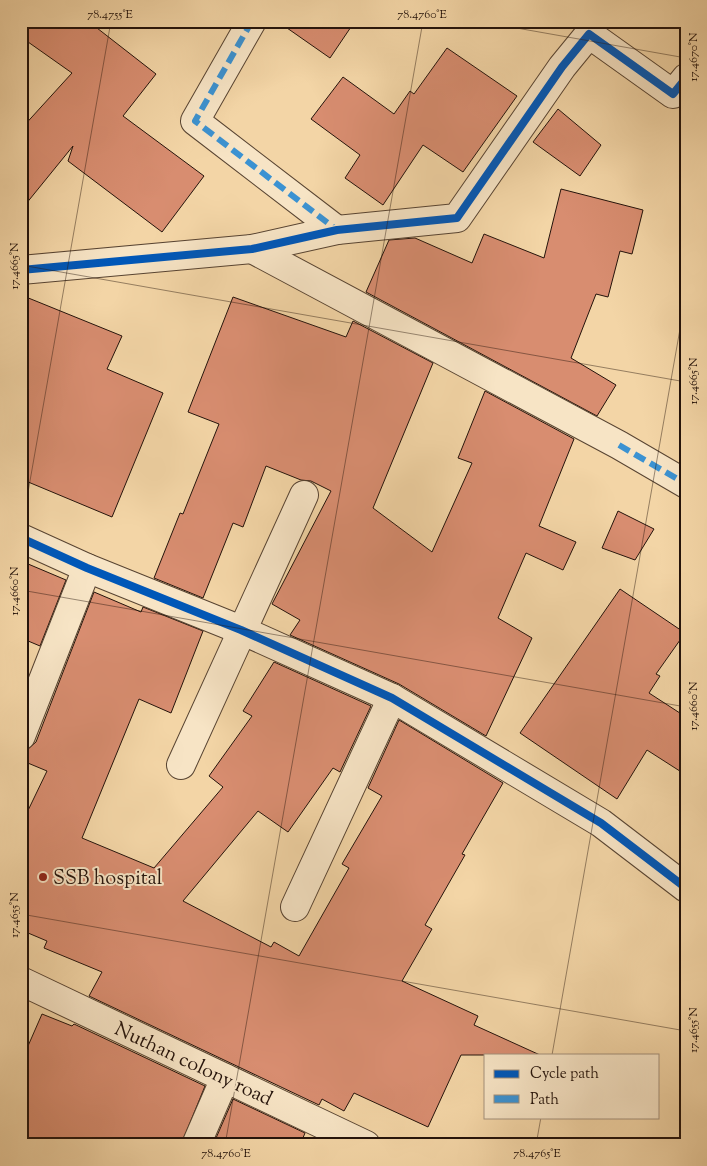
<svg xmlns="http://www.w3.org/2000/svg" width="707" height="1166" font-family="'Sorts Mill Goudy',serif">
	<style>
		.building { fill: #d88d70; stroke: #24130b }
		.lines { fill: none; stroke-linecap: round; stroke-linejoin: round }
		.minor-casing { stroke: #584432; stroke-width: 30 }
		.tertiary-casing { stroke: #584432; stroke-width: 30 }
		.minor { stroke: #f7e4c5; stroke-width: 28 }
		.tertiary { stroke: #f7e4c5; stroke-width: 28 }
		.quiet { stroke: #3b92d2; stroke-width: 6; stroke-dasharray: 12 6; stroke-linecap: butt }
		.cycleway-casing { stroke: #f7e4c5; stroke-width: 11 }
		.cycleway { stroke: #0057b8; stroke-width: 8 }
		.ticks { fill: none; stroke: #24130b; stroke-width: 1; stroke-opacity: 0.45 }
		.poi-dot { fill: #8f2418; stroke: #f7e4c5; stroke-width: 2 }
		.labels { text-anchor: middle; stroke-width: 4; stroke-linejoin: round; paint-order: stroke }
		.poi-label { font-size: 20px; fill: #24130b; stroke: #f7e4c5; text-anchor: start }
		.street-label { font-size: 20px; fill: #24130b; stroke: #f7e4c5 }
		.neatline { fill: none; stroke: #24130b; stroke-width: 2 }
		.ticks-label { font-size: 12px; text-anchor: middle; fill: #24130b }
	</style>
	<rect width="100%" height="100%" fill="#f3d5a6"/>
	<filter id="stains"><feTurbulence type="fractalNoise" baseFrequency=".004" numOctaves="4"/><feColorMatrix values="0 0 0 0 .2 0 0 0 0 .09 0 0 0 0 .02 0 0 0 .5 -.17"/></filter>
	<radialGradient id="worn" r=".72"><stop offset=".6" stop-color="#630" stop-opacity="0"/><stop offset="1" stop-color="#630" stop-opacity=".3"/></radialGradient>
	<!-- building -->
	<g class="building">
		<path d="M21,21h67l68,53 -33,42 81,60 -42,56 -94,-71 5,-15 -52,64v-81l51,-56 -51,-36z"/>
		<path d="M277,21h78l-25,37z"/>
		<path d="M447,48l70,48 -54,76 -40,-27 -40,60 -38,-27 15,-23 -49,-36 32,-42 51,37 16,-23 4,3z"/>
		<path d="M558,109l43,36 -21,31 -47,-34z"/>
		<path d="M561,189l82,21 -11,44 -12,-3 -12,46 -12,-3 -25,64 45,27 -19,31 -231,-124 23,-52 26,-2 57,25 12,-29 60,24z"/>
		<path d="M21,295l101,41 -15,33 56,24 -51,124 -91,-38z"/>
		<path d="M233,297l113,40 7,-16 80,42 -60,145 59,44 40,-89 -14,-5 27,-67 89,48 -35,87 37,16 -13,28 -37,-17 -28,65 34,20 -46,98 -87,-52 -109,-49 10,-15 -28,-16 59,-113 -20,-10 -10,-1 -35,-14 -23,61 -10,-4 -30,75 -49,-20 26,-65 3,1 36,-90 -31,-12z"/>
		<path d="M618,511l36,18 -19,31 -33,-12z"/>
		<path d="M21,561l45,19 -26,66 -19,-8z"/>
		<path d="M620,589l65,44 -29,41 4,2 -11,17 37,24v58l-39,-25 -30,49 -97,-66z"/>
		<path d="M94,592l47,20 2,-5 60,24 -32,82 -32,-14 -57,139 72,30 69,-81 -14,-11 43,-60 -9,-5 31,-49 97,44 -31,66 -7,-4 -45,64 -30,-21 -75,90 88,46 3,-5 25,14 50,-88 -7,-4 40,-68 -14,-8 31,-68 104,63 -41,71 3,1 -40,70 7,4 -30,52 76,35 -4,9 66,30h-79l-33,72 -74,-34 -10,18 -22,-12 -3,6 -230,-109 13,-24 -58,-24 3,-7 -26,-11v-105l26,-54 -24,-10 5,-12 8,-7z"/>
		<path d="M42,1014l30,12 2,-2 131,62 -24,59h-160v-83z"/>
		<path d="M233,1099l72,34 -5,12h-87z"/>
	</g>
	<g class="lines">
		<!-- minor casing -->
		<g class="minor-casing">
			<g id="minor">
				<path d="M252,21l-57,100 142,109"/>
				<path d="M252,249l367,196 67,39"/>
				<path d="M21,538l66,30 154,62 151,68 209,125 85,65"/>
				<path d="M21,736l66,-168"/>
				<path d="M181,765l123,-270"/>
				<path d="M295,907l97,-209"/>
				<path d="M21,981l345,164"/>
				<path d="M196,1145l29,-67"/>
			</g>
		</g>
		<!-- tertiary casing -->
		<g class="tertiary-casing">
			<path id="tertiary" d="M21,270l231,-21 85,-19 120,-12 105,-151 27,-33 84,60 13,-16"/>
		</g>
		<!-- minor -->
		<use href="#minor" class="minor"/>
		<!-- tertiary -->
		<use href="#tertiary" class="tertiary"/>
		<!-- quiet -->
		<g class="quiet">
			<path d="M252,21l-57,100 142,109"/>
			<path d="M619,445l67,39"/>
		</g>
		<!-- cycleway casing -->
		<g class="cycleway-casing">
			<g id="cycleway">
				<path d="M21,270l231,-21 85,-19 120,-12 105,-151 27,-33 84,60 13,-16"/>
				<path d="M21,538l66,30 154,62 151,68 209,125 85,65"/>
			</g>
		</g>
		<!-- cycleway -->
		<use href="#cycleway" class="cycleway"/>
	</g>
	<!-- ticks -->
	<path class="ticks" d="M477,21l209,37M21,265l665,117M21,532l90,-511M21,590l665,117M21,914l665,117M552,1055l134,-760M225,1145l198,-1124M536,1145l5,-28"/>
	<!-- markers -->
	<circle class="poi-dot" cx="43" cy="877" r="5"/>
	<g class="labels">
		<!-- poi labels -->
		<g class="poi-label">
			<text x="53" y="884">SSB hospital</text>
		</g>
		<!-- street labels -->
		<g class="street-label">
			<text transform="translate(194 1063) rotate(25)" y="7">Nuthan colony road</text>
		</g>
	</g>
	<!-- margin -->
	<rect width="707" height="1166" fill="none" stroke="#f3d5a6" stroke-width="55"/>
	<!-- legend -->
	<rect x="484" y="1054" width="175" height="65" fill="#f7e4c5" stroke="#a3907b"/>
	<rect x="494" y="1070" width="25" height="8" fill="#0057b8" stroke="#a3907b"/>
	<text x="530" y="1078" font-size="15" fill="#24130b">Cycle path</text>
	<rect x="494" y="1095" width="25" height="8" fill="#3b92d2" stroke="#a3907b"/>
	<text x="530" y="1104" font-size="15" fill="#24130b">Path</text>
	<rect x="28" y="28" width="652" height="1110" class="neatline"/>
	<g class="ticks-label">
		<text x="110" y="18">78.4755°E</text>
		<text x="422" y="18">78.4760°E</text>
		<text transform="translate(693 57) rotate(-90)" y="4">17.4670°N</text>
		<text transform="translate(14 266) rotate(-90)" y="4">17.4665°N</text>
		<text transform="translate(693 381) rotate(-90)" y="4">17.4665°N</text>
		<text transform="translate(14 591) rotate(-90)" y="4">17.4660°N</text>
		<text transform="translate(693 706) rotate(-90)" y="4">17.4660°N</text>
		<text transform="translate(14 915) rotate(-90)" y="4">17.4655°N</text>
		<text transform="translate(693 1030) rotate(-90)" y="4">17.4655°N</text>
		<text x="226" y="1157">78.4760°E</text>
		<text x="537" y="1157">78.4765°E</text>
	</g>
	<rect width="100%" height="100%" filter="url(#stains)"/>
	<rect width="100%" height="100%" fill="url(#worn)"/>
</svg>
